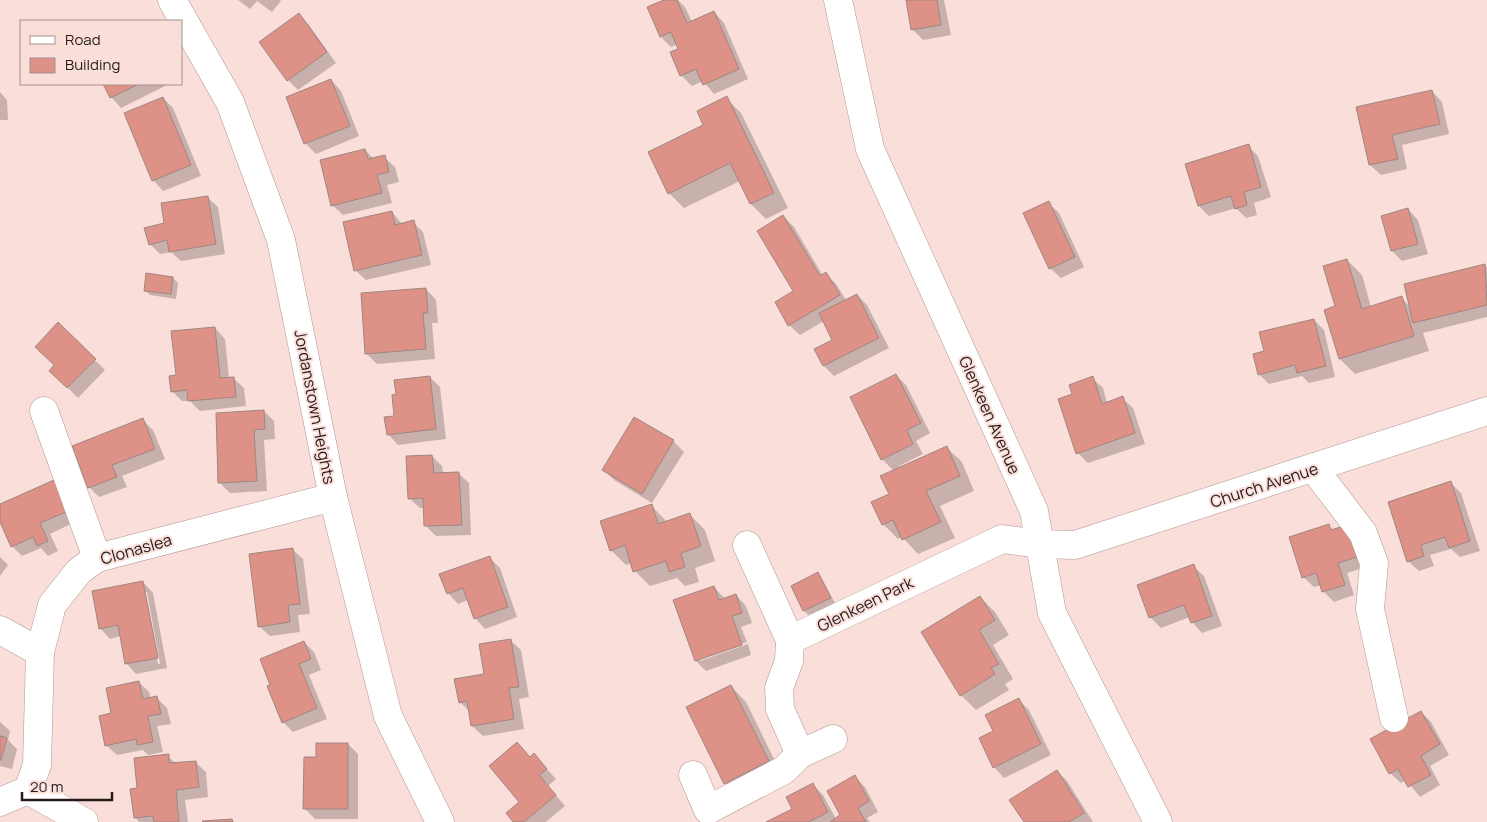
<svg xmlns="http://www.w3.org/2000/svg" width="1487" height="822" font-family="Manrope,sans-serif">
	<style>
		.shadow { fill: #0003; fill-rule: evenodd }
		.building { fill: #de9186; stroke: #9f8681 }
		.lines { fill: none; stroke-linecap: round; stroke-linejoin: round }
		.minor-casing { stroke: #b09692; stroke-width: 29 }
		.minor { stroke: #fff; stroke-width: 28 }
		.labels { text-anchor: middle; stroke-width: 4; stroke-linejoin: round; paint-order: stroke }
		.street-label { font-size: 16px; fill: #241a19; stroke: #faded9 }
	</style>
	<rect width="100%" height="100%" fill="#faded9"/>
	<!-- shadow -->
	<g class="shadow">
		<path d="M238,0h42l1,1 -9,11 -15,-11 -7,8z"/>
		<path d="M668,0h10l7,7 7,15 22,-10 10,11 24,56 -34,15 -11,-13 -11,5 -11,-11 -3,-31 -7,3 -10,-10 -12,-29z"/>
		<path d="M907,0h37l7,35 -28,5 -10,-10z"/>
		<path d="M299,15l10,10 27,38 -38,27 -10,-10z"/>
		<path d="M331,80l10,11 18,45 -43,18 -11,-11z"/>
		<path d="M104,84h60l1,2 -44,22 -10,-11z"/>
		<path d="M1432,91l10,11 7,32 -47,11 5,24 -26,6 -11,-10 -12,-57z"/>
		<path d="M0,92l7,8 1,20h-8z"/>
		<path d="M163,98l10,10 28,68 -38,15 -10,-11z"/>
		<path d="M726,98l15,15 47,95 -22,11 -15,-15 -11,-23 -56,27 -15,-15 36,-68z"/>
		<path d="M1248,146l10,10 13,41 -17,6 3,12 -11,3 -10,-10 -27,8 -10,-10z"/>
		<path d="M365,150l9,9 10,-2 11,10 4,15 -12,3 5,18 -49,12 -11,-10z"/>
		<path d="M207,197l11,10 7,47 -44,7 -10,-9 -11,2 -10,-10 16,-20z"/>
		<path d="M1048,203l11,10 25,54 -23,11 -11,-10z"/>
		<path d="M1408,209l10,11 10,34 -26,7 -10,-10z"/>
		<path d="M392,212l10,12 11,-2 10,10 8,33 -65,15 -11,-10z"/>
		<path d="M783,216l11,11 29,49 3,-2 10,10 10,16 11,-5 10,10 22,43 -55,28 -10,-10 -8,-16 18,-9 -10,-20 -24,14 -11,-10 6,-33z"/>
		<path d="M1347,260l15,15 9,32 31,-9 8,9 74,-42 3,2v50l-64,16 6,18 -74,23 -15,-15 -15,-49 12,-3z"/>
		<path d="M173,278l5,5 -2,16 -26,-4 -5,-5z"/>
		<path d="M426,289l10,11 2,23h-6l3,36 -58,5 -10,-10z"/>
		<path d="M1314,320l10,10 11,47 -26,6 -7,-7 -33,8 -10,-10 6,-22z"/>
		<path d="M58,324l47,46 -27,28 -27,-27 5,-6z"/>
		<path d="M215,328l10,11 4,39h4l11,10 2,18 -46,5 -10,-10h-8l-10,-10z"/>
		<path d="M896,375l10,10 24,48 -14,8 7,13 -24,12 1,2 46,-21 16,15 12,29 -34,15 15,32 -37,16 -16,-17 -4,2 -15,-15 11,-53 -12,-12z"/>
		<path d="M430,377l10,10 6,52 -48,6 -10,-11 7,-17z"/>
		<path d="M1092,378l11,10 4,15 15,-5 11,10 12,36 -57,19 -10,-10 -4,-58z"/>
		<path d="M264,411l10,10 1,18 -11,1 3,51 -37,2 -10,-10z"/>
		<path d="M635,418l38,23 11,11 -32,51 -38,-23 -10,-10z"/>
		<path d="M143,420l10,10 12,29 -43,17 5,11 -28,10 -10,-10z"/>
		<path d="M432,456l10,10 1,8 15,-1 11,10 2,52 -35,1 -10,-10 -1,-18h-5l-11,-10z"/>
		<path d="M54,481l10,10 13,30 -27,13 8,17 -10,5 -7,-8 -19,8 -10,-10 -12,-27v-14z"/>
		<path d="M1451,483l10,10 19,58 -20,6 -9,-8 -21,6 4,11 -15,5 -11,-10z"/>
		<path d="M651,505l16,17 23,-7 15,15 10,31 -20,7 4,14 -14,4 -8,-8 -27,8 -15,-15 -3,-8 -6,2 -15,-15z"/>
		<path d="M1329,526l5,5 12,-5 20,41 -19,6 7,22 -20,7 -10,-10 -3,-7 -7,2 -11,-10z"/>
		<path d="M292,549l11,10 7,55 -12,1 2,17 -30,4 -11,-10z"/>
		<path d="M0,557l8,8 -8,11z"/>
		<path d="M489,557l11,11 17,49 -32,12 -10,-11 -7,-18 -10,4 -10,-11z"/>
		<path d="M1193,566l11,10 18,50 -20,7 -10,-11 -2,-5 -29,11 -11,-11z"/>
		<path d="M818,574l4,5 13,24 -26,12 -5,-4 -11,-25z"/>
		<path d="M143,582l10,11 14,75 -31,6 -10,-11 -5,-27 -11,3 -10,-11zM144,592h3l13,72h-2z"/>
		<path d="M714,587l11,12 11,-4 10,11 6,17 -11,4 6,15 -47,16v3l48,-17 3,11 -45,16 -10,-10z"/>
		<path d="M980,597l15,15 14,23 -16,10 20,34 -8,5 4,6 -33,20 -15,-15z"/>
		<path d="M510,640l11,10 8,47 -10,2 5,30 -41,7 -11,-10 -2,-14 -10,-10 26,-27z"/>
		<path d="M304,642l10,10 7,18 -12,5 18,44 -34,13 -10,-10 -11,-37z"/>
		<path d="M139,682l10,10 2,7 6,-1 10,10 4,16 -14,2 6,26 -15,3 -5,-5 -26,5 -11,-10 7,-31z"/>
		<path d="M731,686l15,16 37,75 -43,21 -15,-15z"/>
		<path d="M1019,700l10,10 22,45 -47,23 -10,-11 1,-36z"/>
		<path d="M1421,712l10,10 18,33 -19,11 10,19 -20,12 -14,-17 -5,3 -11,-10z"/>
		<path d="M0,722l10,9 -2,9 9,9 -5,20 -12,-3z"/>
		<path d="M348,744l10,10v65h-43l-10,-10 12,-51z"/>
		<path d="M534,755l22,24 -8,7 17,20 -19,16h-32l17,-64z"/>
		<path d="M168,756l8,8 19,-2 11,10 2,25 -23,3 3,22h-49l-4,-5 3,-28z"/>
		<path d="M1057,771l10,10 26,41h-68z"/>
		<path d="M855,777l10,10 13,25 -11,6 3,4h-102l25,-13 20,-24 10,10 13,24 6,-4z"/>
	</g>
	<!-- building -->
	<g class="building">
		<path d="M664,0h13l10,23 27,-12 25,58 -36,16 -7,-16 -16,7 -10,-24 8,-3 -7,-17 -11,5 -13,-30z"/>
		<path d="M906,0h31l4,25 -30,5z"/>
		<path d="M299,13l28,39 -40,29 -28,-39z"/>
		<path d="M331,79l19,47 -46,18 -18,-47z"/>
		<path d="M103,84h36l-29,14z"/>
		<path d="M1432,90l8,34 -48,11 6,24 -29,6 -13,-58z"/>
		<path d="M727,96l47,97 -24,11 -20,-41 -62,31 -20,-42 55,-27 -6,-14z"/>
		<path d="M163,97l28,68 -39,16 -28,-68z"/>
		<path d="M1249,144l12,43 -17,5 3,13 -12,4 -4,-13 -33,10 -13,-42z"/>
		<path d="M365,149l3,10 17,-4 4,17 -12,3 5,18 -51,13 -11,-46z"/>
		<path d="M208,196l8,48 -47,8 -2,-12 -18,5 -5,-17 20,-5 -3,-20z"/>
		<path d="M1049,201l26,56 -26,12 -26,-56z"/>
		<path d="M1408,208l10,36 -27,7 -10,-35z"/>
		<path d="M392,211l3,14 19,-5 8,35 -68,16 -11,-49z"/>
		<path d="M783,215l37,61 6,-4 14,23 -52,31 -13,-24 18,-11 -36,-60z"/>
		<path d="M1347,259l15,50 40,-13 12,40 -75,23 -15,-49 11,-4 -12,-40z"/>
		<path d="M1485,264l2,41 -74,18 -9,-39z"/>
		<path d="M146,273l27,4 -2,17 -27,-3z"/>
		<path d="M426,288l2,25h-5l3,36 -61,5 -4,-61z"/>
		<path d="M857,294l22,44 -56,28 -9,-17 18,-9 -13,-27z"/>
		<path d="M1314,319l12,47 -29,7 -2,-8 -37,10 -5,-21 11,-3 -5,-19z"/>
		<path d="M58,322l38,37 -29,29 -18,-17 5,-6 -19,-18z"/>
		<path d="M215,327l5,51 14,-1 2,20 -48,4 -1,-11 -16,2 -2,-16 7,-1 -5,-44z"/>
		<path d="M896,374l25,49 -14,7 6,14 -32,16 -31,-63z"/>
		<path d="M430,376l6,53 -49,6 -3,-18 10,-1 -2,-21 4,-1 -2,-14z"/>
		<path d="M1093,376l9,28 21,-8 12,37 -59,21 -18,-55 14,-5 -3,-9z"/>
		<path d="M264,410l1,19 -11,1 3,51 -39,2 -2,-70z"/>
		<path d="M634,417l40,23 -32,54 -40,-24z"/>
		<path d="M143,418l12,31 -43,16 5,12 -29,11 -16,-42z"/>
		<path d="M947,446l13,30 -34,15 15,31 -39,18 -9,-20 -11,5 -11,-23 18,-8 -9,-18z"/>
		<path d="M432,455l2,18 25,-1 3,53 -38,1 -1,-28 -15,1 -2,-43z"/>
		<path d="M54,480l14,31 -28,12 8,18 -11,5 -4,-9 -22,10 -11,-25v-18z"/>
		<path d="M1451,481l19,60 -21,7 -4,-11 -24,8 3,11 -17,6 -19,-60z"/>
		<path d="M652,504l6,20 32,-11 11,33 -20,7 4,14 -16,5 -3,-11 -33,11 -8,-27 -15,6 -10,-30z"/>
		<path d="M1329,524l2,6 16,-5 10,32 -19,6 7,22 -23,7 -6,-19 -14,5 -13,-41z"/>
		<path d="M293,548l7,56 -12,1 2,17 -32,5 -9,-73z"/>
		<path d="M490,556l18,51 -34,12 -11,-31 -16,6 -8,-20z"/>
		<path d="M1194,564l18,52 -21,7 -7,-18 -35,13 -12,-33z"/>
		<path d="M818,572l13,26 -28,13 -12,-25z"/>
		<path d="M143,581l15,77 -33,6 -7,-39 -19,4 -7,-38z"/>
		<path d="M714,586l5,14 17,-6 6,19 -10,3 10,29 -47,16 -22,-61z"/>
		<path d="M980,596l15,24 -16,10 20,34 -8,4 4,6 -35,22 -39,-64z"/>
		<path d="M511,639l8,48 -10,1 5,31 -43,7 -4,-25 -8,2 -5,-24 30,-5 -5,-30z"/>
		<path d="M304,641l7,18 -12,5 18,44 -35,15 -15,-37 3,-1 -10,-26z"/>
		<path d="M139,681l4,18 14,-3 4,18 -13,2 5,26 -16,3 -1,-6 -31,7 -6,-30 12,-3 -5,-25z"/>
		<path d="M731,685l38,76 -45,23 -38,-77z"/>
		<path d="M1019,698l22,46 -48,24 -14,-30 14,-7 -8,-16z"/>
		<path d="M1421,711l19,33 -19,12 10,19 -23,12 -10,-18 -9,5 -19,-35z"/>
		<path d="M0,736l7,2 -6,22h-1z"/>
		<path d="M517,742l13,15 4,-4 13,16 -8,6 17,20 -32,27h-11l-7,-9 13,-11 -30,-36z"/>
		<path d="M316,743h32v66h-45l1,-52h12z"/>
		<path d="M169,754v9l27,-2 3,26 -23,3 3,32h-25l-1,-6 -19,2 -4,-29 7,-1 -3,-30z"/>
		<path d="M1057,770l27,43 -15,9h-45l-15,-22z"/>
		<path d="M855,775l14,26 -11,7 8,14h-36l10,-7 -13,-24z"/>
		<path d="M813,783l15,29 -19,10h-43l26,-13 -6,-12z"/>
		<path d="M232,819l1,3h-30l-1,-1z"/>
	</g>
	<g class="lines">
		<!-- minor casing -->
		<g class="minor-casing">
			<g id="minor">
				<path d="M172,0l58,102 51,138 52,257 55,219 52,106"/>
				<path d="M838,0l32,149 164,362 18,102 106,209"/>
				<path d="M44,411l53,147"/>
				<path d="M1314,469l49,64 11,30 -4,46 24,109"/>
				<path d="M747,545l43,95 212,-101 37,5 36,1 412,-134"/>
				<path d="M0,630l40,22"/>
				<path d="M790,640l-1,21 -10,27 1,21 20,45 33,-15"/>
				<path d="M693,775l15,35 76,-40 16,-16"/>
				<path d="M28,790l56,32"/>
				<path d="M0,802l28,-12 9,-25 3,-113 12,-47 27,-34 18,-13 236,-61"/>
			</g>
		</g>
		<!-- minor -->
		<use href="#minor" class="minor"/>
	</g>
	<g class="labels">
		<!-- street labels -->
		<g class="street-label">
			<text transform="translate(315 407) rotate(79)" y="6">Jordanstown Heights</text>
			<text transform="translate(990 415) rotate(66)" y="6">Glenkeen Avenue</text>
			<text transform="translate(1264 485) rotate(-18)" y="6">Church Avenue</text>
			<text transform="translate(136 549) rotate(-16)" y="6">Clonaslea</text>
			<text transform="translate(865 604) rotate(-26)" y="6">Glenkeen Park</text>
		</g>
	</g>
	<!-- legend -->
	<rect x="20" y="20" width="162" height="65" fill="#faded9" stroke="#a4908c"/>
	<rect x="30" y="36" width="25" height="8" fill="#ffffff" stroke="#a4908c"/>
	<text x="65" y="45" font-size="15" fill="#241a19">Road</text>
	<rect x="30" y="58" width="25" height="15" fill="#de9186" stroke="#a4908c"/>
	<text x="65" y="70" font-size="15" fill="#241a19">Building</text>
	<!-- scale -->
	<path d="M22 792v8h90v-8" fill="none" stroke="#241a19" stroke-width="2.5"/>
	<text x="30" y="792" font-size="15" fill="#241a19" stroke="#faded9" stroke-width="4" paint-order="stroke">20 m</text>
</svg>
